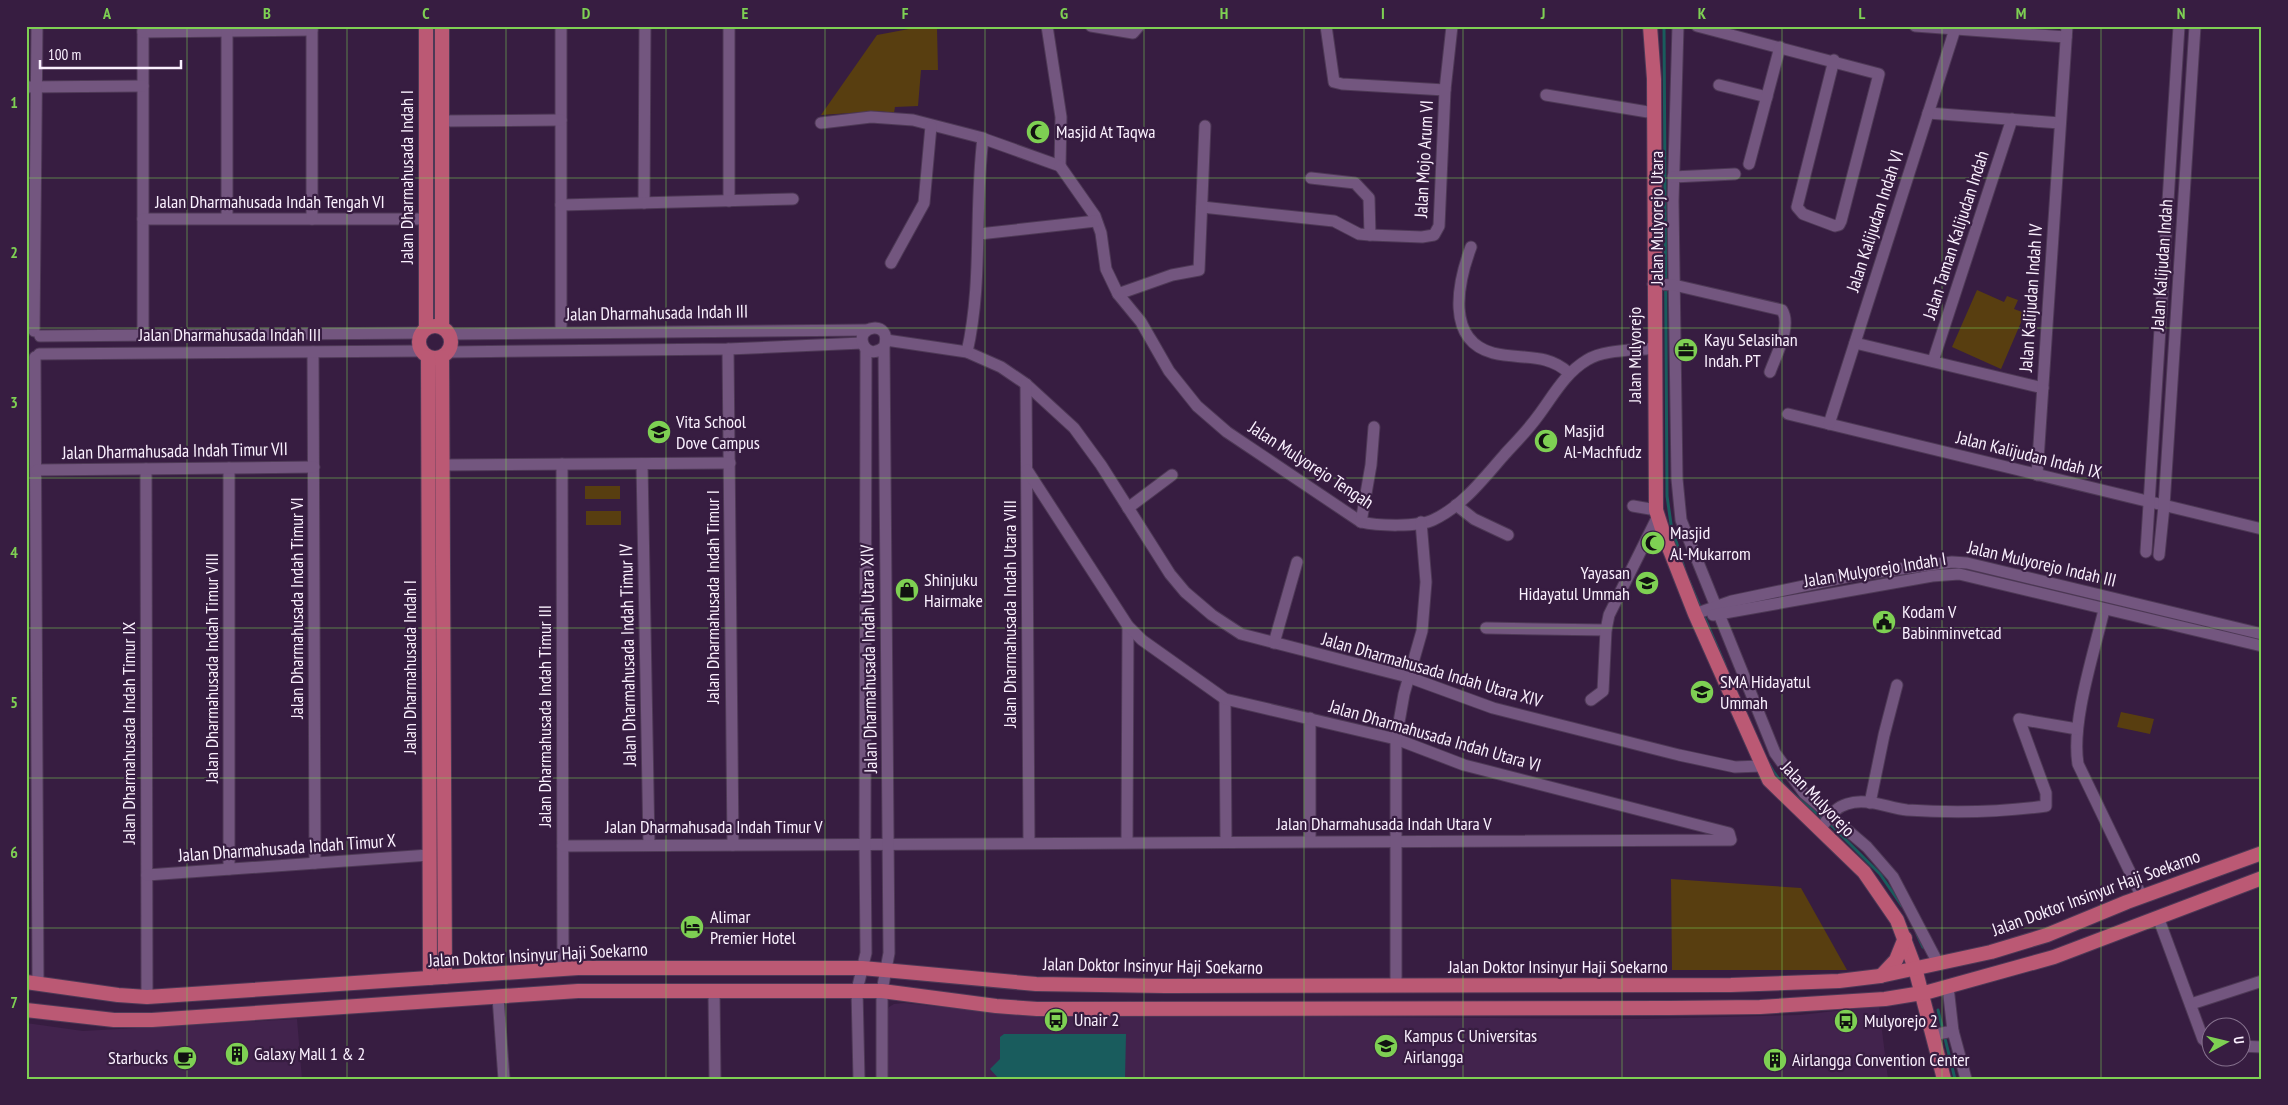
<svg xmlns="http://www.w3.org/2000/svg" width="2288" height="1105" font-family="'PT Sans Narrow',sans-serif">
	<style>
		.built { fill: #42234d }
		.green { fill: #583e10 }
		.water { fill: #195c5d }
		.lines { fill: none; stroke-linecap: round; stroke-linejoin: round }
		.stream { stroke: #195c5d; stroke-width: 3 }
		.minor-casing { stroke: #4e3956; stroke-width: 13 }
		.major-casing { stroke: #4e3956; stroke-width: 16 }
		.minor { stroke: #73567f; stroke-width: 11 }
		.major { stroke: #bb5974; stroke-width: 14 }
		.grid { fill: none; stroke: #7ed053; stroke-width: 1; stroke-opacity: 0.55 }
		.labels { text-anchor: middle; stroke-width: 4.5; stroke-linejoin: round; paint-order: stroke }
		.poi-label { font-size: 18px; fill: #faf0fe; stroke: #371d41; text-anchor: start }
		.street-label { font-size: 18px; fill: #faf0fe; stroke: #371d41 }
		.neatline { fill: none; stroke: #7ed053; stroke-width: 2 }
		.grid-label { font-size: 16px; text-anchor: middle; font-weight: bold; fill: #7ed053 }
	</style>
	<rect width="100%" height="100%" fill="#371d41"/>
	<!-- built -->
	<g class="built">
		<path d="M904,1003l116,12 625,4 155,-4 79,-9 9,73h-1000l-2,-66 3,-6 5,-3z"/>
		<path d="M297,1019l5,60h-276v-56l57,8z"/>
	</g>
	<!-- green -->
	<g class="green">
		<path d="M909,29h28l1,41h-17l-3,36 -23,1 -1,6 -15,-2 -58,4 56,-80z"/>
		<path d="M1977,290l27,12 3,-6 11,4 -4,9 11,4 -24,56 -49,-22z"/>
		<rect x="585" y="486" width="35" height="13"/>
		<rect x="586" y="511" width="35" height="14"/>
		<path d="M2121,712l33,7 -4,15 -33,-7z"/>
		<path d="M1671,879l130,9 46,82h-175z"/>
	</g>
	<!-- water -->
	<path class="water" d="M1004,1034h122l-1,45h-126l-9,-10 10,-10v-22z"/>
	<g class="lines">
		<!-- stream -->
		<g class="stream">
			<path d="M1664,26l3,470 4,28 13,44"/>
			<path d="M1689,581l36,84"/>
			<path d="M1769,764c12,24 35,39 55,55"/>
			<path d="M1829,823l51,51 22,32"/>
			<path d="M1917,934l6,13"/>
			<path d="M1938,1010l17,69"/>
		</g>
		<!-- minor casing -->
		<g class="minor-casing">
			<g id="minor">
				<path d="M143,26v309"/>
				<path d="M561,26v306"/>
				<path d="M729,26v175"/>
				<path d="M1047,26l14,91 -1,49"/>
				<path d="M1091,26l42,7 6,-7"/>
				<path d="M1326,26l8,56 8,2 103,6"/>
				<path d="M1678,26l-5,175 4,278 4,41 94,233 29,40 63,54 26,30 45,86"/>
				<path d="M1697,26l182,48 -38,147 -2,4 -4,1 -32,-12 -6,-7 37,-147"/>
				<path d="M1915,26l151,11"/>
				<path d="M143,32l169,-2"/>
				<path d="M1719,85l48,12"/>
				<path d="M26,87l117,-1"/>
				<path d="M1546,95l108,18"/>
				<path d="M1928,113l132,10"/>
				<path d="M442,121l119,-1"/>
				<path d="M821,123l50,-6 42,3 66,17 81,29"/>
				<path d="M1749,164l31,-117"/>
				<path d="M1060,166l35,50 6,17 5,36 12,25 23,28 28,49 28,35 30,26 134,90c17,4 57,5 72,-2 30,-14 51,-42 72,-66 11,-12 23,-24 33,-38 15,-20 27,-43 49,-56 18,-11 47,-9 67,-12"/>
				<path d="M1673,177l62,-3"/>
				<path d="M1311,178l44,5 14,15 1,37"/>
				<path d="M644,203l1,-177"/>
				<path d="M561,205l232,-6"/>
				<path d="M1202,207l132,14 25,13 11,1 52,2 12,-2 5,-9 6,-136 7,-64"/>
				<path d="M227,218v-192"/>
				<path d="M143,219h283"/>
				<path d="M312,219v-193"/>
				<path d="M979,234l117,-13"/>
				<path d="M1471,247c-13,35 -26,93 22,106 28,7 53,-1 76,20"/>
				<path d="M891,263l33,-60 7,-77"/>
				<path d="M1653,284l21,1 108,25c10,16 -6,45 -12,62"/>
				<path d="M1118,294l54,-19 27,-5 6,-144"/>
				<path d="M34,331l3,-305"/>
				<path d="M449,334l417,-4"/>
				<path d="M40,336l382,-3"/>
				<path d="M886,340l81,12 34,15 25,17 48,44 27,37 69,109 15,18 27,23 29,19 167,43 85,31 186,47 56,12 26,-1"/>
				<path d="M1855,343l188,45"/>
				<path d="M728,349l5,496"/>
				<path d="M313,352l2,511"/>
				<path d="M448,352l280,-3 134,-6"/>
				<path d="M967,352c16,-70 7,-142 16,-214"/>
				<path d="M39,354l382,-3"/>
				<path d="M35,357l3,626"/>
				<path d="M1933,361l79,-242"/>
				<path d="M1026,384l3,459"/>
				<path d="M1788,414l474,115"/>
				<path d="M1829,424l126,-395"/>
				<path d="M562,464l1,504"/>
				<path d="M642,464l7,381"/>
				<path d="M443,465l287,-2"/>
				<path d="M229,468v401"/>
				<path d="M146,469l1,528"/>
				<path d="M37,470l277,-3"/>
				<path d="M2037,475l30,-449"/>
				<path d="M1456,505l18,14 34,16"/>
				<path d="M1633,506l23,4"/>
				<path d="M1128,508l44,-33"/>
				<path d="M1361,522l10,-57 3,-38"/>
				<path d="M2146,552l33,-526"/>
				<path d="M2159,555l5,-49 31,-480"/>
				<path d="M2104,610c-10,43 -33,112 -26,154l64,133"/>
				<path d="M1695,614l37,-13 124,-26 96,-13 15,1 295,71"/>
				<path d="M1713,615l219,-39 27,-2 303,72"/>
				<path d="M1486,628l120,2"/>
				<path d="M1274,643l23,-81"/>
				<path d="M1225,699l1,143"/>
				<path d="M1591,700l12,-9 3,-61 3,-15 49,-99"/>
				<path d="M1310,718v122"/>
				<path d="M1870,803l14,-68 13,-50"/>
				<path d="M1819,830c9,-10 14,-22 28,-26 19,-7 41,4 60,6 46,3 94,2 139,-4v-13l-27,-74 58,10"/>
				<path d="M1127,842l1,-216"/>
				<path d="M563,846l1168,-6 -2,-7 -265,-68 -68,-26 -171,-40 -83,-59 -14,-14 -101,-156"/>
				<path d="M147,875l282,-20"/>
				<path d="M2158,917l45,122 7,6"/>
				<path d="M1396,986v-247l8,-45 18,-63 4,-49 -5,-60"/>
				<path d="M1948,987l5,44 13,48"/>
				<path d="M714,991l1,88"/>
				<path d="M498,997l6,82"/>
				<path d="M2191,1004l71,-23"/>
				<path d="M1932,1035l21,-4"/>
				<path d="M2240,1046l22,1"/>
				<path d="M859,1079l-2,-89 9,-37 -1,-109 1,-495"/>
				<path d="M882,1079v-88l7,-38 -5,-606c10,-28 -31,-22 -20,-1 5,9 14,6 20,1"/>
			</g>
		</g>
		<!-- major casing -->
		<g class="major-casing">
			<g id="major">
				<path d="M426,26v302"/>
				<path d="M1650,26l4,53 2,431 8,25 31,79 74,166 95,92 33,48 18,48 29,111"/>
				<circle cx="435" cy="342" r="16"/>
				<path d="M442,327v-301"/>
				<path d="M428,357l2,621"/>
				<path d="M442,357l3,620"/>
				<path d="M1881,976l15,-16 9,-22"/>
				<path d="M26,982l92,13 29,2 431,-29h284l174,16 129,2 566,-1 108,-4 41,-5 111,-24 56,-17 80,-33 135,-49"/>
				<path d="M26,1010l88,10h38l426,-29h304l114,15 41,3 633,-1 90,-1 125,-8 43,-7 126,-35 208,-79"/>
			</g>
		</g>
		<!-- minor -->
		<use href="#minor" class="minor"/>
		<!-- major -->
		<use href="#major" class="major"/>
	</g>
	<!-- grid -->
	<path class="grid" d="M187,26v1053M347,26v1053M506,26v1053M666,26v1053M825,26v1053M985,26v1053M1144,26v1053M1304,26v1053M1463,26v1053M1622,26v1053M1782,26v1053M1942,26v1053M2101,26v1053M26,178h2236M26,328h2236M26,478h2236M26,628h2236M26,778h2236M26,928h2236"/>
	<!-- icons -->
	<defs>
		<g id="mosque-disc" transform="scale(1.25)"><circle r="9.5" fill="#7ed053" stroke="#371d41"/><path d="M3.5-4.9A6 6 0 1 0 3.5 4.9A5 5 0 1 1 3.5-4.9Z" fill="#111"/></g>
		<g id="office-disc" transform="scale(1.25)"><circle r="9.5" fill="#7ed053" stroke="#371d41"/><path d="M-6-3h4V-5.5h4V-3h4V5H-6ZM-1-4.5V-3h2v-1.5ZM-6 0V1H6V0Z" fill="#111"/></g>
		<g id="school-disc" transform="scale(1.25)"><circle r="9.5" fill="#7ed053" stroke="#371d41"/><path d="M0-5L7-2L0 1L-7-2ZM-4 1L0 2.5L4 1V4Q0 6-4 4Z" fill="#111"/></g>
		<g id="shop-disc" transform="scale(1.25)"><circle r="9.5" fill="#7ed053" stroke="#371d41"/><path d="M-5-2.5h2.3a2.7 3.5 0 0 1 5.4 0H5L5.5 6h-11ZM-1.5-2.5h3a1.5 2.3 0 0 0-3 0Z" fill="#111"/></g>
		<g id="civic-disc" transform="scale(1.25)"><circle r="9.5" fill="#7ed053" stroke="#371d41"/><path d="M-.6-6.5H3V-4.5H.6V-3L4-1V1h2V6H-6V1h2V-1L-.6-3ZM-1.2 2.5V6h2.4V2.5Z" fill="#111"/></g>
		<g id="hotel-disc" transform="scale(1.25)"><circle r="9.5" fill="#7ed053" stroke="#371d41"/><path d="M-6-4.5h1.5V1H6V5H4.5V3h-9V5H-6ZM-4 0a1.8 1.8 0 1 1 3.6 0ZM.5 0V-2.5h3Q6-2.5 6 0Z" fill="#111"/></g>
		<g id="bus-disc" transform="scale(1.25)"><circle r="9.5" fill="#7ed053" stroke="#371d41"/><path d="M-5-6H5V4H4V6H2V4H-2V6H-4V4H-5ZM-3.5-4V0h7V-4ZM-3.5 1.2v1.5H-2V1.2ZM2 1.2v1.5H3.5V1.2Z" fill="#111"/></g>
		<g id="university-disc" transform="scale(1.25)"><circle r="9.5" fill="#7ed053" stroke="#371d41"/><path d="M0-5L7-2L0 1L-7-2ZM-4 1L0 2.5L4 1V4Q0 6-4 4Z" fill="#111"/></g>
		<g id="building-disc" transform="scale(1.25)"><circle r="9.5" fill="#7ed053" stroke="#371d41"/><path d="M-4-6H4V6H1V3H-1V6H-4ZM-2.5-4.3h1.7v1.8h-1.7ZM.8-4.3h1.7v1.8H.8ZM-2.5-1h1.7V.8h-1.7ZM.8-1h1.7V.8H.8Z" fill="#111"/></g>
		<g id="cafe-disc" transform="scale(1.25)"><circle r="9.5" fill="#7ed053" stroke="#371d41"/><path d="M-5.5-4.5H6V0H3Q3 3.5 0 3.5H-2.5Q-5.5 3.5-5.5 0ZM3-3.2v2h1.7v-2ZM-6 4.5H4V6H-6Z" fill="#111"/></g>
	</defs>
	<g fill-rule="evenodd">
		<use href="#mosque-disc" x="1038" y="132"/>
		<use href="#office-disc" x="1686" y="350"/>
		<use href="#school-disc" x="659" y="432"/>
		<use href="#mosque-disc" x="1546" y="441"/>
		<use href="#mosque-disc" x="1653" y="543"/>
		<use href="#school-disc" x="1647" y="583"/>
		<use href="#shop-disc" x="907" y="590"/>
		<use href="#civic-disc" x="1884" y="622"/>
		<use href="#school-disc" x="1702" y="692"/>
		<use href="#hotel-disc" x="692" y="927"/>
		<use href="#bus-disc" x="1056" y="1020"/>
		<use href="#bus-disc" x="1846" y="1021"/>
		<use href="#university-disc" x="1386" y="1046"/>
		<use href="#building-disc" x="237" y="1054"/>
		<use href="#cafe-disc" x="185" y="1058"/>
		<use href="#building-disc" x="1775" y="1060"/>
	</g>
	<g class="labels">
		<!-- poi labels -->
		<g class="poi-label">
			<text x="1056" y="138">Masjid At Taqwa</text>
			<text x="1704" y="346">Kayu Selasihan<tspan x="1704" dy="21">Indah. PT</tspan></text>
			<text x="676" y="428">Vita School<tspan x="676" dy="21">Dove Campus</tspan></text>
			<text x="1564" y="437">Masjid<tspan x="1564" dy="21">Al-Machfudz</tspan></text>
			<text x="1670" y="539">Masjid<tspan x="1670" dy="21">Al-Mukarrom</tspan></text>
			<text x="1630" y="579" text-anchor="end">Yayasan<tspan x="1630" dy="21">Hidayatul Ummah</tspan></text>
			<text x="924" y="586">Shinjuku<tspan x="924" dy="21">Hairmake</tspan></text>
			<text x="1902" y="618">Kodam V<tspan x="1902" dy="21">Babinminvetcad</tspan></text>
			<text x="1720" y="688">SMA Hidayatul<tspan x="1720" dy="21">Ummah</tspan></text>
			<text x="710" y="923">Alimar<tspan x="710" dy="21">Premier Hotel</tspan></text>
			<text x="1074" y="1026">Unair 2</text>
			<text x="1864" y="1027">Mulyorejo 2</text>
			<text x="1404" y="1042">Kampus C Universitas<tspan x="1404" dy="21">Airlangga</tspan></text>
			<text x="254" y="1060">Galaxy Mall 1 &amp; 2</text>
			<text x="168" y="1064" text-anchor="end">Starbucks</text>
			<text x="1792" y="1066">Airlangga Convention Center</text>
		</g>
		<!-- street labels -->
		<g class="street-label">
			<text transform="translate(1424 159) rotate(-87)" y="6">Jalan Mojo Arum VI</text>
			<text transform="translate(407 177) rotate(-90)" y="6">Jalan Dharmahusada Indah I</text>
			<text x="270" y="208">Jalan Dharmahusada Indah Tengah VI</text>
			<text transform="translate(1657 218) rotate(-90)" y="6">Jalan Mulyorejo Utara</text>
			<text transform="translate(1875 221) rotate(-72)" y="6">Jalan Kalijudan Indah VI</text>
			<text transform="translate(1956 235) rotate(-72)" y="6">Jalan Taman Kalijudan Indah</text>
			<text transform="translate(2162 265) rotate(-86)" y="6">Jalan Kalijudan Indah</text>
			<text transform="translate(2031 298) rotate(-86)" y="6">Jalan Kalijudan Indah IV</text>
			<text transform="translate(657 313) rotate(-1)" y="6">Jalan Dharmahusada Indah III</text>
			<text x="230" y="341">Jalan Dharmahusada Indah III</text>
			<text transform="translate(1635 355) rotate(-90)" y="6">Jalan Mulyorejo</text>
			<text transform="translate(175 451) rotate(-1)" y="6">Jalan Dharmahusada Indah Timur VII</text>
			<text transform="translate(2029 455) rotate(14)" y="6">Jalan Kalijudan Indah IX</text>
			<text transform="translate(1311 465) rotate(33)" y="6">Jalan Mulyorejo Tengah</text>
			<text transform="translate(2042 564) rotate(13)" y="6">Jalan Mulyorejo Indah III</text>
			<text transform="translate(1875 570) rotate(-9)" y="6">Jalan Mulyorejo Indah I</text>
			<text transform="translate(713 597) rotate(-90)" y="6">Jalan Dharmahusada Indah Timur I</text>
			<text transform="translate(297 608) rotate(-90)" y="6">Jalan Dharmahusada Indah Timur VI</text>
			<text transform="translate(1010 614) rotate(-90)" y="6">Jalan Dharmahusada Indah Utara VIII</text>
			<text transform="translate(628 655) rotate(-91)" y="6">Jalan Dharmahusada Indah Timur IV</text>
			<text transform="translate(869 659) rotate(-91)" y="6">Jalan Dharmahusada Indah Utara XIV</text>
			<text transform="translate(410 667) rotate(-90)" y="6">Jalan Dharmahusada Indah I</text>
			<text transform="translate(212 668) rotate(-90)" y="6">Jalan Dharmahusada Indah Timur VIII</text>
			<text transform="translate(1432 670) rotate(16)" y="6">Jalan Dharmahusada Indah Utara XIV</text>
			<text transform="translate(545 716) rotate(-90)" y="6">Jalan Dharmahusada Indah Timur III</text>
			<text transform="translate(129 733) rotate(-90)" y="6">Jalan Dharmahusada Indah Timur IX</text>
			<text transform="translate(1435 736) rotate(16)" y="6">Jalan Dharmahusada Indah Utara VI</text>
			<text transform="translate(1818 799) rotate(46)" y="6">Jalan Mulyorejo</text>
			<text x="1384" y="830">Jalan Dharmahusada Indah Utara V</text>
			<text x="714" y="833">Jalan Dharmahusada Indah Timur V</text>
			<text transform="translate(287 848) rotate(-4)" y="6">Jalan Dharmahusada Indah Timur X</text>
			<text transform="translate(2096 893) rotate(-20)" y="6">Jalan Doktor Insinyur Haji Soekarno</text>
			<text transform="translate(538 955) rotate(-3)" y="6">Jalan Doktor Insinyur Haji Soekarno</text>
			<text transform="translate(1153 966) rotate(1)" y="6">Jalan Doktor Insinyur Haji Soekarno</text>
			<text x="1558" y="973">Jalan Doktor Insinyur Haji Soekarno</text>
		</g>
	</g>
	<!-- border -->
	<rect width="2288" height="1105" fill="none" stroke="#371d41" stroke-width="55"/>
	<!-- north arrow -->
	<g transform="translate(2226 1042) rotate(82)"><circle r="24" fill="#371d41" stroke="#85718d"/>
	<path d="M0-4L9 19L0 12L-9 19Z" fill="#7ed053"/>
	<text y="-8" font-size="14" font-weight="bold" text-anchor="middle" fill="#faf0fe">U</text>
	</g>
	<!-- scale -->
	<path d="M40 60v8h141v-8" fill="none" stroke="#faf0fe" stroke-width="2.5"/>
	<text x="48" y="60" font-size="15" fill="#faf0fe" stroke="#371d41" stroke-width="4" paint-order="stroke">100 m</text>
	<rect x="28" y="28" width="2232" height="1050" class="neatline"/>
	<g class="grid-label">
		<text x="107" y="19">A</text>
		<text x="267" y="19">B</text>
		<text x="426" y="19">C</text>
		<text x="586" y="19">D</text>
		<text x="745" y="19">E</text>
		<text x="905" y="19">F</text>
		<text x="1064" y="19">G</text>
		<text x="1224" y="19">H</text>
		<text x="1383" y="19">I</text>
		<text x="1543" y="19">J</text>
		<text x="1702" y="19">K</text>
		<text x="1862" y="19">L</text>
		<text x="2021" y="19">M</text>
		<text x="2181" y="19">N</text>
		<text x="14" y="108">1</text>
		<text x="14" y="258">2</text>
		<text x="14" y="408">3</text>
		<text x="14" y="558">4</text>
		<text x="14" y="708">5</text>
		<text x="14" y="858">6</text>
		<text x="14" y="1008">7</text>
	</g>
</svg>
